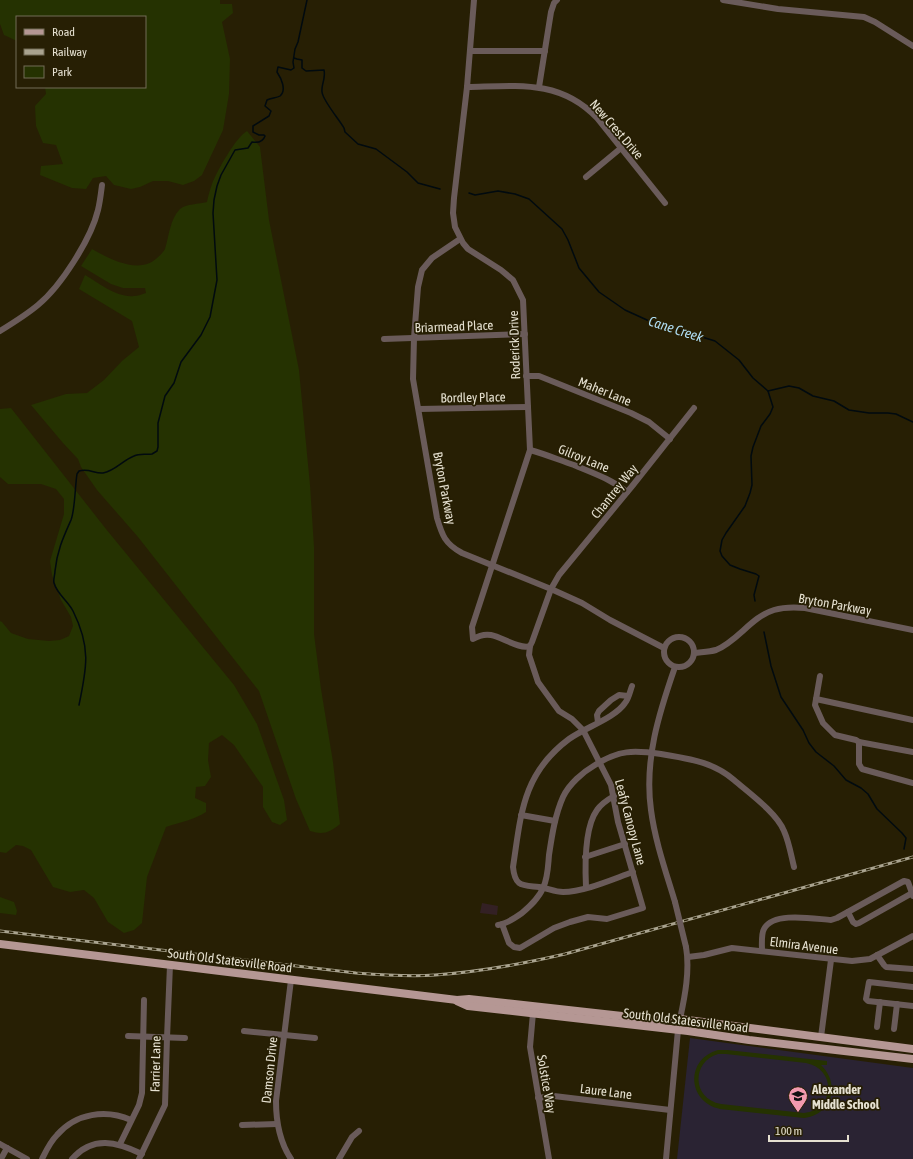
<svg xmlns="http://www.w3.org/2000/svg" width="913" height="1159" font-family="'Asap Condensed',sans-serif">
	<style>
		.industrial { fill: #332024 }
		.education { fill: #2a2333 }
		.green { fill: #253201; fill-rule: evenodd }
		.lines { fill: none; stroke-linecap: round; stroke-linejoin: round }
		.stream { stroke: #010a0f; stroke-width: 1.5 }
		.minor { stroke: #6a5b5a; stroke-width: 6 }
		.major { stroke: #b59794; stroke-width: 8 }
		.rail-casing { stroke: #a9a38f; stroke-width: 3 }
		.rail { stroke: #271f04; stroke-width: 1.5; stroke-dasharray: 4.5; stroke-linecap: butt }
		.minor-bridge { stroke: #6a5b5a; stroke-width: 6 }
		.labels { text-anchor: middle; stroke-width: 3.5; stroke-linejoin: round; paint-order: stroke }
		.street-label { font-size: 13px; fill: #e5e0d0; stroke: #271f04 }
		.poi-label { font-size: 13px; font-weight: bold; fill: #e5e0d0; stroke: #271f04; text-anchor: start }
		.water-label { font-size: 14px; font-style: italic; fill: #afddf3; stroke: #271f04 }
	</style>
	<rect width="100%" height="100%" fill="#271f04"/>
	<!-- industrial -->
	<path class="industrial" d="M482,903l16,3 -1,9 -17,-2z"/>
	<!-- education -->
	<path class="education" d="M690,1038l223,30v91h-236z"/>
	<!-- green -->
	<g class="green">
		<path d="M0,0h220v4h12l1,9 -11,9 8,37 -1,35 -6,36 -21,45 -8,6 -11,4 -15,-4h-15l-13,6 -9,2 -17,-4 -8,-9 -13,2 -7,11 -14,-1 -32,-13 1,-9 22,-2 -7,-19 -13,-2 -7,-17 -1,-20 11,-12 -1,-7h100v-70h-128v24l-13,-6 -4,-11z"/>
		<path d="M247,131l13,16 9,73 30,150 11,115 4,62v87l7,55 12,73 7,62c-11,9 -17,11 -30,7l-14,-32 -37,-108 -121,-154 -41,-47 -16,-23 -3,-8 -15,-16 -32,-38 35,-11 21,-1 17,-13 18,-19 17,-14 -7,-26 -53,-32 6,-14c14,8 32,23 49,21 4,0 8,-2 12,-3l-1,-5h-22l-12,-4 -30,-18 11,-17c18,10 47,26 65,9 3,-3 6,-5 8,-9 4,-13 5,-30 15,-40 6,-5 19,-5 27,-7 1,-6 3,-12 5,-18 5,-13 24,-47 35,-53z"/>
		<path d="M11,408l95,121 128,156 23,39 27,76 3,20 -7,5 -8,-3 -9,-15v-20l-29,-42 -12,-10 -13,8 -1,17 3,17 -6,9 -9,1 -1,11 11,5v9c-12,8 -26,10 -40,15l-19,50 -5,46 -8,7 -10,3 -16,-11 -14,-24 -10,-8 -14,2 -17,-5 -22,-37 -8,-4 -7,-1 -10,8 -6,-1v-231l2,1 9,11 17,6 21,2 11,-1 9,-4 4,-10 -2,-9 -10,-17 -9,-25 -2,-14 14,-47v-15l-8,-10 -15,-5h-33l-8,-7v-68z"/>
		<path d="M0,897l14,5 3,9 -1,4 -16,-2z"/>
		<path d="M718,1050h9l100,11v4h-6c20,19 11,50 -17,53l-84,-9c-33,-7 -35,-50 -2,-59zM718,1054h8l80,9c31,6 29,47 -2,50l-83,-9c-29,-5 -30,-42 -3,-50z"/>
	</g>
	<g class="lines">
		<!-- stream -->
		<g class="stream">
			<path d="M294,58l3,1 5,1v8l4,3 18,-1c2,8 -3,15 -2,22 1,9 17,27 22,36l1,4 13,12 18,5 31,23 11,11 22,6"/>
			<path d="M469,193l6,2 23,-4 17,3 14,5 33,30 6,11 11,28 20,24 26,18 22,10 68,21 24,19 14,18 15,13 5,16 -3,7 -9,12 -8,21 -2,9 1,29 -2,8 -5,13 -19,27 -4,7 -2,11 2,5 8,9 10,4 16,5 3,2 -5,19 1,6"/>
			<path d="M768,391l21,-5 10,2 14,8 21,5 15,9 20,3h19l8,1 17,8"/>
			<path d="M764,632l7,34 10,31 22,33 6,13 7,9 18,14 12,14 15,8 7,6 9,15 25,24 4,5 -2,11"/>
			<path d="M79,705c8,-38 12,-58 -6,-94 -5,-10 -16,-17 -19,-28 -1,-3 1,-8 1,-12 2,-20 8,-33 16,-51 4,-10 4,-34 6,-46l2,-3c10,-3 16,3 24,2 12,-2 20,-13 31,-17 6,-3 12,-1 18,-2l5,-3 1,-4v-24l7,-27 9,-13 7,-21 20,-27 9,-18 7,-37 -4,-67 1,-13 3,-14 4,-11 14,-25 13,-2 4,-6c6,1 11,0 13,-6l-1,-1h-5l-6,-3v-6l16,-10 2,-5 -6,-5 2,-6c4,-2 10,-2 13,-4 7,-6 1,-18 -3,-24l1,-5 13,3 3,-2 -1,-6 2,-13 3,-7 9,-42"/>
		</g>
		<!-- minor -->
		<g class="minor">
			<path d="M474,0l-7,87 -13,111 -1,15 2,14 8,16 5,6 33,21 12,10 10,20 7,150 -58,177 1,12c5,-3 12,-5 18,-4 11,2 29,15 39,11l2,-4 19,-53 8,-14 74,-90 61,-77"/>
			<path d="M723,0l55,9 86,8 11,5 38,24"/>
			<path d="M470,51h75"/>
			<path d="M467,87c49,-1 93,-8 130,31l68,85"/>
			<path d="M539,87l12,-75 3,-9 3,-3"/>
			<path d="M586,177l35,-29"/>
			<path d="M460,239l-28,19 -10,12 -4,17 -4,51 -1,41 24,139c5,17 8,26 25,35l89,36 31,14 28,17 54,28"/>
			<path d="M0,331c13,-8 26,-16 38,-26 23,-19 53,-66 60,-95 2,-8 3,-17 4,-25"/>
			<path d="M384,339l141,-5"/>
			<path d="M526,376h13l15,6 77,31 18,9 21,17"/>
			<path d="M419,409l109,-2"/>
			<path d="M530,450c15,4 29,10 44,15 19,8 37,14 53,27"/>
			<circle cx="679" cy="652" r="15"/>
			<path d="M694,653c7,-1 15,-1 22,-3 22,-9 35,-33 58,-40 10,-3 21,-3 31,-2l108,22"/>
			<path d="M820,676l-5,29 8,18 12,12 21,5 3,2 54,10"/>
			<path d="M632,686c-2,5 -3,12 -7,17 -10,15 -41,25 -56,36 -47,35 -48,76 -56,128 2,20 9,18 26,20 8,1 16,5 24,5 21,0 50,-13 70,-20"/>
			<path d="M816,699l97,21"/>
			<path d="M598,722l-1,-7 2,-4 12,-11 8,-5 9,1"/>
			<path d="M859,742v22l3,5 51,14"/>
			<path d="M521,815l34,6"/>
			<path d="M585,857l40,-13"/>
			<path d="M586,887c-1,-21 -2,-59 11,-77 4,-6 10,-10 17,-14"/>
			<path d="M675,902c-9,-30 -20,-61 -24,-92 -7,-50 8,-97 24,-143"/>
			<path d="M848,912l5,10 3,2 3,-1 53,-30"/>
			<path d="M502,924l7,19 5,4 6,1 34,-20 16,-6 18,-5 19,2 36,-11 -25,-86 -7,-37 -28,-55 -11,-11 -13,-8 -21,-29 -9,-27 1,-9"/>
			<path d="M498,925c8,-1 17,-7 24,-12 8,-7 17,-15 21,-25 5,-10 5,-22 6,-33 3,-20 6,-40 14,-58 6,-13 20,-25 32,-32 24,-15 38,-15 66,-11 27,5 51,7 73,26 15,13 43,33 50,51 5,11 7,24 10,36"/>
			<path d="M762,951c0,-6 -1,-17 2,-22 9,-18 51,-10 67,-9l6,-2 67,-37 4,1 5,14"/>
			<path d="M877,955l7,10 2,2 27,2"/>
			<path d="M688,957l16,-2 28,-7 120,13 18,-2 43,-23"/>
			<path d="M291,980l-15,121c0,21 3,40 15,58"/>
			<path d="M913,987l-44,-5 -3,17 2,2 45,5"/>
			<path d="M533,1013l-3,34 19,112"/>
			<path d="M680,1019c5,-23 10,-49 6,-72"/>
			<path d="M877,1027l3,-25"/>
			<path d="M894,1029l3,-25"/>
			<path d="M244,1031l71,7"/>
			<path d="M128,1036l57,2"/>
			<path d="M821,1037l10,-77"/>
			<path d="M538,1098l16,-2 116,14"/>
			<path d="M242,1125l35,-1"/>
			<path d="M0,1144l27,15"/>
			<path d="M120,1144l19,-39 3,-12 2,-93"/>
			<path d="M1,1159l6,-11"/>
			<path d="M42,1159c4,-8 8,-17 15,-24 19,-22 49,-26 74,-15"/>
			<path d="M72,1159c21,-24 45,-17 70,-5"/>
			<path d="M139,1159l26,-54 2,-67 3,-73"/>
			<path d="M339,1159l13,-22 7,-6"/>
			<path d="M666,1159l12,-129"/>
		</g>
		<!-- major -->
		<g class="major">
			<path d="M0,944l457,56 12,-1 189,21 22,-1 233,30"/>
			<path d="M457,1001l11,5 220,25 61,9 164,19"/>
		</g>
		<!-- rail casing -->
		<g class="rail-casing">
			<path id="rail" d="M0,931l356,42c26,2 53,4 79,2 44,-3 87,-11 130,-21l348,-97"/>
		</g>
		<!-- rail -->
		<use href="#rail" class="rail"/>
		<!-- minor-bridge -->
		<path class="minor-bridge" d="M675,902l11,45"/>
	</g>
	<!-- icons -->
	<defs>
		<g id="school-pin" transform="scale(1)"><path d="M0 17L-7.5 6A9.5 9.5 0 1 1 7.5 6Z" fill="#f29aaf" stroke="#271f04"/><path d="M0-5L7-2L0 1L-7-2ZM-4 1L0 2.5L4 1V4Q0 6-4 4Z" fill="#111"/></g>
	</defs>
	<g fill-rule="evenodd">
		<use href="#school-pin" x="798" y="1096"/>
	</g>
	<g class="labels">
		<!-- street labels -->
		<g class="street-label">
			<text transform="translate(617 129) rotate(49)" y="5">New Crest Drive</text>
			<text transform="translate(454 326) rotate(-2)" y="5">Briarmead Place</text>
			<text transform="translate(514 345) rotate(-92)" y="5">Roderick Drive</text>
			<text transform="translate(605 391) rotate(22)" y="5">Maher Lane</text>
			<text transform="translate(473 397) rotate(-1)" y="5">Bordley Place</text>
			<text transform="translate(584 458) rotate(22)" y="5">Gilroy Lane</text>
			<text transform="translate(445 488) rotate(79)" y="5">Bryton Parkway</text>
			<text transform="translate(614 491) rotate(-51)" y="5">Chantrey Way</text>
			<text transform="translate(835 604) rotate(10)" y="5">Bryton Parkway</text>
			<text transform="translate(631 822) rotate(75)" y="5">Leafy Canopy Lane</text>
			<text transform="translate(804 945) rotate(7)" y="5">Elmira Avenue</text>
			<text transform="translate(230 960) rotate(7)" y="5">South Old Statesville Road</text>
			<text transform="translate(686 1020) rotate(7)" y="5">South Old Statesville Road</text>
			<text transform="translate(155 1064) rotate(-89)" y="5">Farrier Lane</text>
			<text transform="translate(269 1070) rotate(-84)" y="5">Damson Drive</text>
			<text transform="translate(547 1084) rotate(80)" y="5">Solstice Way</text>
			<text transform="translate(606 1091) rotate(7)" y="5">Laure Lane</text>
		</g>
		<!-- poi labels -->
		<g class="poi-label">
			<text x="812" y="1094">Alexander<tspan x="812" dy="15">Middle School</tspan></text>
		</g>
		<!-- water labels -->
		<g class="water-label">
			<text transform="translate(676 329) rotate(18)" y="5">Cane Creek</text>
		</g>
	</g>
	<!-- legend -->
	<rect x="16" y="16" width="130" height="72" fill="#271f04" stroke="#736c56"/>
	<rect x="24" y="29" width="20" height="6" fill="#b59794" stroke="#736c56"/>
	<text x="52" y="36" font-size="12" fill="#e5e0d0">Road</text>
	<rect x="24" y="49" width="20" height="6" fill="#a9a38f" stroke="#736c56"/>
	<text x="52" y="56" font-size="12" fill="#e5e0d0">Railway</text>
	<rect x="24" y="66" width="20" height="12" fill="#253201" stroke="#736c56"/>
	<text x="52" y="76" font-size="12" fill="#e5e0d0">Park</text>
	<!-- scale -->
	<path d="M769 1135v6h79v-6" fill="none" stroke="#e5e0d0" stroke-width="2"/>
	<text x="775" y="1135" font-size="12" fill="#e5e0d0" stroke="#271f04" stroke-width="3" paint-order="stroke">100 m</text>
</svg>
